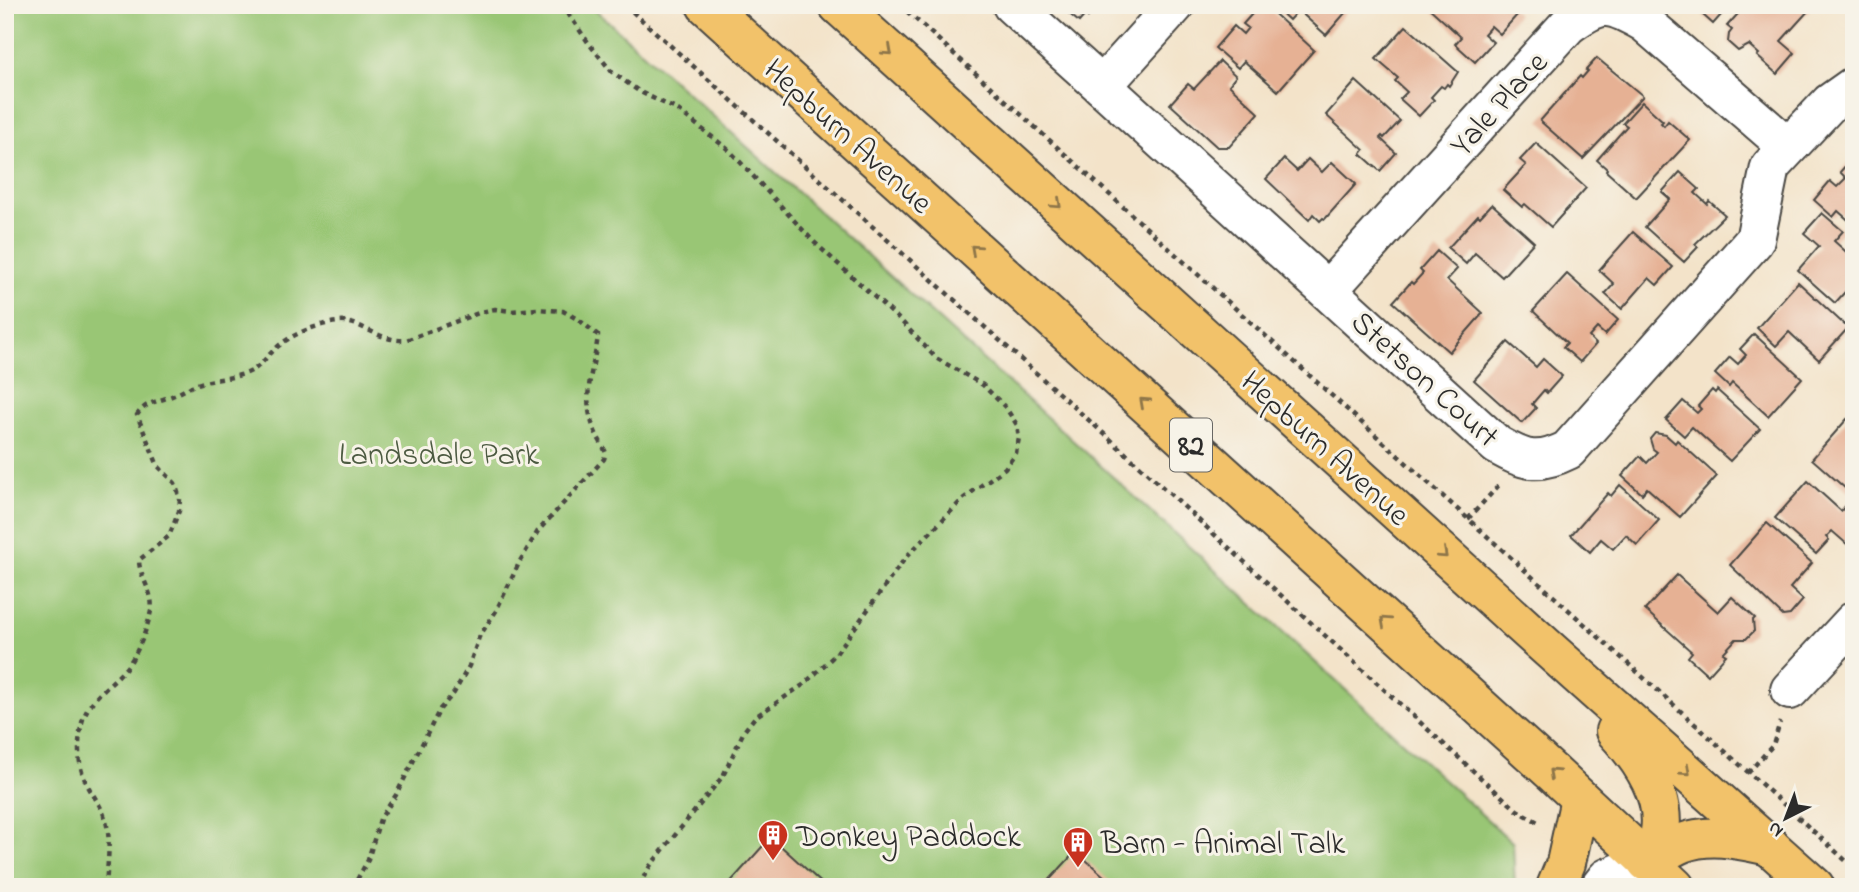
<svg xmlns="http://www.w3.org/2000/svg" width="1859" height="892" font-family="'Indie Flower',sans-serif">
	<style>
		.green { fill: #99c674; stroke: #627850; stroke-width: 2 }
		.building { fill: #e6b194 }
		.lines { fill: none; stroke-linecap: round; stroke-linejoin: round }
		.minor-casing { stroke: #494743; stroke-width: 42 }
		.major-casing { stroke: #494743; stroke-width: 42 }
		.path { stroke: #494743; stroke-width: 4.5; stroke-dasharray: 5 5; stroke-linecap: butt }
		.minor { stroke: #fff; stroke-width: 38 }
		.major { stroke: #f2c26a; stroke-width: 38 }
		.oneway { stroke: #8e764a }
		.labels { text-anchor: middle; stroke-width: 6; stroke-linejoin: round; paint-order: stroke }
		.shield { fill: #f7f3e8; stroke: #686764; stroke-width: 2 }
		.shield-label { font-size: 30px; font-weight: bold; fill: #2b2b2b }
		.street-label { font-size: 32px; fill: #2b2b2b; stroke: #f7f3e8 }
		.park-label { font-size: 32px; fill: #4c5a41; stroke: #f7f3e8 }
		.poi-label { font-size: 32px; fill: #2b2b2b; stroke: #f7f3e8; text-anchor: start }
	</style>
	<rect width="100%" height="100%" fill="#f7f3e8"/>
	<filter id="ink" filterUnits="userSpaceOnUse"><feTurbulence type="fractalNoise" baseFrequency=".0143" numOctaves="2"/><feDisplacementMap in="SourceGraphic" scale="14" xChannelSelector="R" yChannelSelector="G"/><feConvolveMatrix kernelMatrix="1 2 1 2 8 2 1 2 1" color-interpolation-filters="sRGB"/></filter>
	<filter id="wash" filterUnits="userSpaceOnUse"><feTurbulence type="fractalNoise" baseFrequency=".00686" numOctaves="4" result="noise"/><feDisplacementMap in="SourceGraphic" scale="28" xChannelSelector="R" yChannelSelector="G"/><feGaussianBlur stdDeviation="1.57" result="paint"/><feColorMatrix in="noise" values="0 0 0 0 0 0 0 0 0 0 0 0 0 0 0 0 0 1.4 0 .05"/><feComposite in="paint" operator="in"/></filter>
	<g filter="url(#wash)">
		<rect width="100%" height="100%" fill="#f3e3c9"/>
		<!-- green -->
		<path class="green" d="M5,5h585l501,452 422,386 2,44h-1510z"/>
		<g id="blocks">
			<!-- building -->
			<g class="building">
				<path d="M1059,5h39l-10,12 -2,-3 -7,8z"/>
				<path d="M1260,5h5l49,45 -36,41 -34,-30 -6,7 -23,-20 19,-22 9,8 5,-6 -5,-4z"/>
				<path d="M1273,5h79l-26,30 -28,-25 -9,10z"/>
				<path d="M1426,5h82l10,9 -18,20 -9,-8 -7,8 9,8 -18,20 -20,-18 6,-7z"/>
				<path d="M1692,5h38l-17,19z"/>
				<path d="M1746,5h60l4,4 -29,32 14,12 -18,21 -20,-18 2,-2 -10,-9 -11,6 -10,-9 1,-8 3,-4 -5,-4z"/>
				<path d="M1406,26l52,46 -9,14 -2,-2 -3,4 -3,-2 -10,11 3,3 -15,16 -19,-17 7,-7 -12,-11 3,-3 -22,-19z"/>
				<path d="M1597,58l46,38 -60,63 -43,-38 40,-45 2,2 6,-7 -2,-1z"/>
				<path d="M1220,61l16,15 -7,9 30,28 -30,34h-12l-47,-43 18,-20 6,5z"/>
				<path d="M1356,81l44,40 -16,17 -2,-2 -2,2 16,15 -16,18 -19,-17 3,-4 -38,-35z"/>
				<path d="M1642,102l21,19 -2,2 3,3 4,-5 22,19 -54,58 -30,-27 1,-2 -10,-9 30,-34 -4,-3z"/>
				<path d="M1536,143l50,45 -35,39 -26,-23 -3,3 -19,-17 23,-25 -6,-5z"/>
				<path d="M1854,156v69l-16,-14 -5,6 -19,-17 16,-19 7,6 9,-9 -6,-6z"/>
				<path d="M1284,159l13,12 11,-12 14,13 10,-10 24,22 -31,35 -2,-1 -3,3 -7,-7 -4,6 -43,-41z"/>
				<path d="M1680,172l19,17 -4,4 12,11 2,-3 16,14 -30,29 3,3 -14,15 -39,-35 25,-28 -8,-7z"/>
				<path d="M1492,204l42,38 -32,35 -27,-24 -9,11 -18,-16 30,-33 2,2z"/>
				<path d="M1822,213l21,18 -9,10 20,18v23l-19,21 -37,-33 21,-24 -15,-13z"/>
				<path d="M1633,232l40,35 -16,18 -8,-7 -27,31 -17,-15 9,-10 -15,-14z"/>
				<path d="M1437,251l20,18 -10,11 36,33 -34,39 -56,-50 18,-20 2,2 10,-11 -3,-3z"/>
				<path d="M1567,274l51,46 -13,15 -8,-7 -8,9 7,7 -16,18 -17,-15 4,-4 -34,-32z"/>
				<path d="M1798,282l50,46 -29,32 -30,-28 -13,14 -19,-18z"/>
				<path d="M1754,334l48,44 -34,38 -36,-33 -3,4 -14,-13 15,-17 8,7 8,-9 -6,-6z"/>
				<path d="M1508,342l28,25 7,-8 19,17 -15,17 -3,-3 -12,14 4,4 -14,15 -48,-43z"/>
				<path d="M1712,390l3,3 2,-3 43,39 -30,32 -38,-34 -8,9 -18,-16 17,-19 14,12 4,-4 -3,-3z"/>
				<path d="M1847,419l7,6v71l-42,-37z"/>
				<path d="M1655,433l11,2 9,8 2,-3 40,36 -37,41 -33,-29 -5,6 -20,-18 18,-20 7,7 10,-11 -4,-3 -3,-10z"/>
				<path d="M1808,481l33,30 6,-7 7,7v30l-5,5 -17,-15 -6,6 3,3 -13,14 -41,-36z"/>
				<path d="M1620,485l39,35 -22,25 -11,-10 -13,14 -12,-10 -11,13 -19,-17 37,-42 3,3z"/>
				<path d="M1767,523l45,40 -22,25 13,12 -13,15 -7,1 -53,-51z"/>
				<path d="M1677,575l41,37 14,-15 23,21 -2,2 1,11 -8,8h-10l-13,14 3,2 -18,20 -20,-18 4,-5 -47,-42z"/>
				<path d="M771,837l55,50h-100z"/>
				<path d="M1076,851l40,36h-73z"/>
			</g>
		</g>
	</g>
	<g filter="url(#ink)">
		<use href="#blocks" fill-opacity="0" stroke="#494743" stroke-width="2"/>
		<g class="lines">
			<!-- minor casing -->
			<g class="minor-casing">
				<g id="minor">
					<path d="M1012,5l90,81 73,-81"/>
					<path d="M1102,86l395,359c28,16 41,20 71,5l187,-210 15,-73 60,-64 24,-17"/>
					<path d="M1328,290l240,-265c34,-24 40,-23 77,-2l142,123"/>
					<path d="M1790,690l64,-69"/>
					<path d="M1600,887l7,-9 40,-16"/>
				</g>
			</g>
			<!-- major casing -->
			<g class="major-casing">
				<g id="major">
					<path d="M706,5l848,769 121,113"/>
					<path d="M838,5l696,631 281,251"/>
					<path d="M1615,731c24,26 51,63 45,101 -1,10 -9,20 -13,30"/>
					<path d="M1647,862c11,-6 23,-14 35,-19 29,-11 59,-3 88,3"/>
					<path d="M1556,887l10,-24 14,-64"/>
				</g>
			</g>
			<!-- path -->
			<g class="path">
				<path d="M562,5l28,40 22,27 28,20 38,18 52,41 84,91 88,80 34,36 47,27 23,23 11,17 2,13 -3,15 -11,15 -41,30 -58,59 -71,98 -32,30 -48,32 -11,14 -21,45 -73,90 -12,21"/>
				<path d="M625,5l486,435 370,338 36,32 24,14"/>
				<path d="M900,5l954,863"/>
				<path d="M1468,519l33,-36"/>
				<path d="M1748,773l25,-28 7,-23"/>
				<path d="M106,887c1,-22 6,-48 -1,-69 -5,-16 -17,-28 -22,-43 -5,-14 -5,-33 -2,-48 5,-27 27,-39 44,-58 13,-15 22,-40 26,-58 4,-18 -12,-33 -12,-51l30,-24 10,-25 1,-12 -5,-16 -17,-17 -21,-51c9,-13 19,-13 32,-18 9,-3 17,-8 25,-12 17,-6 36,-6 53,-12 13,-5 18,-15 28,-24 16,-15 42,-25 64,-27 22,-2 39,20 67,18l75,-28 14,-3 17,2 25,-2 26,2 16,9 19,15c-3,30 -16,57 -6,88 3,11 10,20 14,30l-2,6 -66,72 -18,30 -24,50 -17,26 -10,29 -15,27 -14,16 -44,86 -16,24 -12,41 -15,27"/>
			</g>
			<!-- minor -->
			<use href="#minor" class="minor"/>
			<!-- major -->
			<use href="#major" class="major"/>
		</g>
		<!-- one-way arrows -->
		<defs><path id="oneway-chevron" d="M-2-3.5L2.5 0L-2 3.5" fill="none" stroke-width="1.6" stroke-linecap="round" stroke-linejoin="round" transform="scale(1.75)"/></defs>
		<g class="oneway">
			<use href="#oneway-chevron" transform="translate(888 51) rotate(42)"/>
			<use href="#oneway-chevron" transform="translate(1057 204) rotate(42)"/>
			<use href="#oneway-chevron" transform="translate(975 249) rotate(-138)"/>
			<use href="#oneway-chevron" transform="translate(1144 402) rotate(-138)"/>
			<use href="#oneway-chevron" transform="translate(1443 554) rotate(42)"/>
			<use href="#oneway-chevron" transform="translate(1385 621) rotate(-138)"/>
			<use href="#oneway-chevron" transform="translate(1686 771) rotate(42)"/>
			<use href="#oneway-chevron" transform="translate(1553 773) rotate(-137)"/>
		</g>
	</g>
	<!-- icons -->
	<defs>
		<g id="building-pin" transform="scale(1.575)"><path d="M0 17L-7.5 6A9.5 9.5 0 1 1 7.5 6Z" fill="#c8321e" stroke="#f7f3e8"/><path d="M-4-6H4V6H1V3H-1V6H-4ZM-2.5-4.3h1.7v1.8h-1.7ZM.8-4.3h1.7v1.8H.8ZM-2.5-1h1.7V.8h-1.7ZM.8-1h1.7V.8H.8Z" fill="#fff"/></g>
	</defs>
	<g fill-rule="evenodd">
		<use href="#building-pin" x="773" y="835"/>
		<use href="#building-pin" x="1078" y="842"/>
	</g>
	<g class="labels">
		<!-- shield labels -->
		<rect class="shield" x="1170" y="418.5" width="42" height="53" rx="5"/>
		<g class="shield-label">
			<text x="1191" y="455">82</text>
		</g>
		<!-- street labels -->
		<g class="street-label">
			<text transform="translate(1498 103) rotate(-48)" y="11">Yale Place</text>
			<text transform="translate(849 135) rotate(42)" y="11">Hepburn Avenue</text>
			<text transform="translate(1426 378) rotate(42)" y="11">Stetson Court</text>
			<text transform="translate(1326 447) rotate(42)" y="11">Hepburn Avenue</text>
		</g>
		<!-- park labels -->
		<g class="park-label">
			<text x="439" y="464">Landsdale Park</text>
		</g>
		<!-- poi labels -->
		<g class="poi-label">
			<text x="796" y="846">Donkey Paddock</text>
			<text x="1101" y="853">Barn - Animal Talk</text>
		</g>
	</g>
	<!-- margin -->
	<rect width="1859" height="892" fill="none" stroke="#f7f3e8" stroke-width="28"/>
	<!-- north arrow -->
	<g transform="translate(1786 818) rotate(222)" stroke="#f7f3e8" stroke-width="5" paint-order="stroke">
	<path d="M0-5L12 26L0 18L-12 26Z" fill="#2b2b2b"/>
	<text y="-10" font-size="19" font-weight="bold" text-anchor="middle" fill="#2b2b2b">N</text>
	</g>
</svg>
